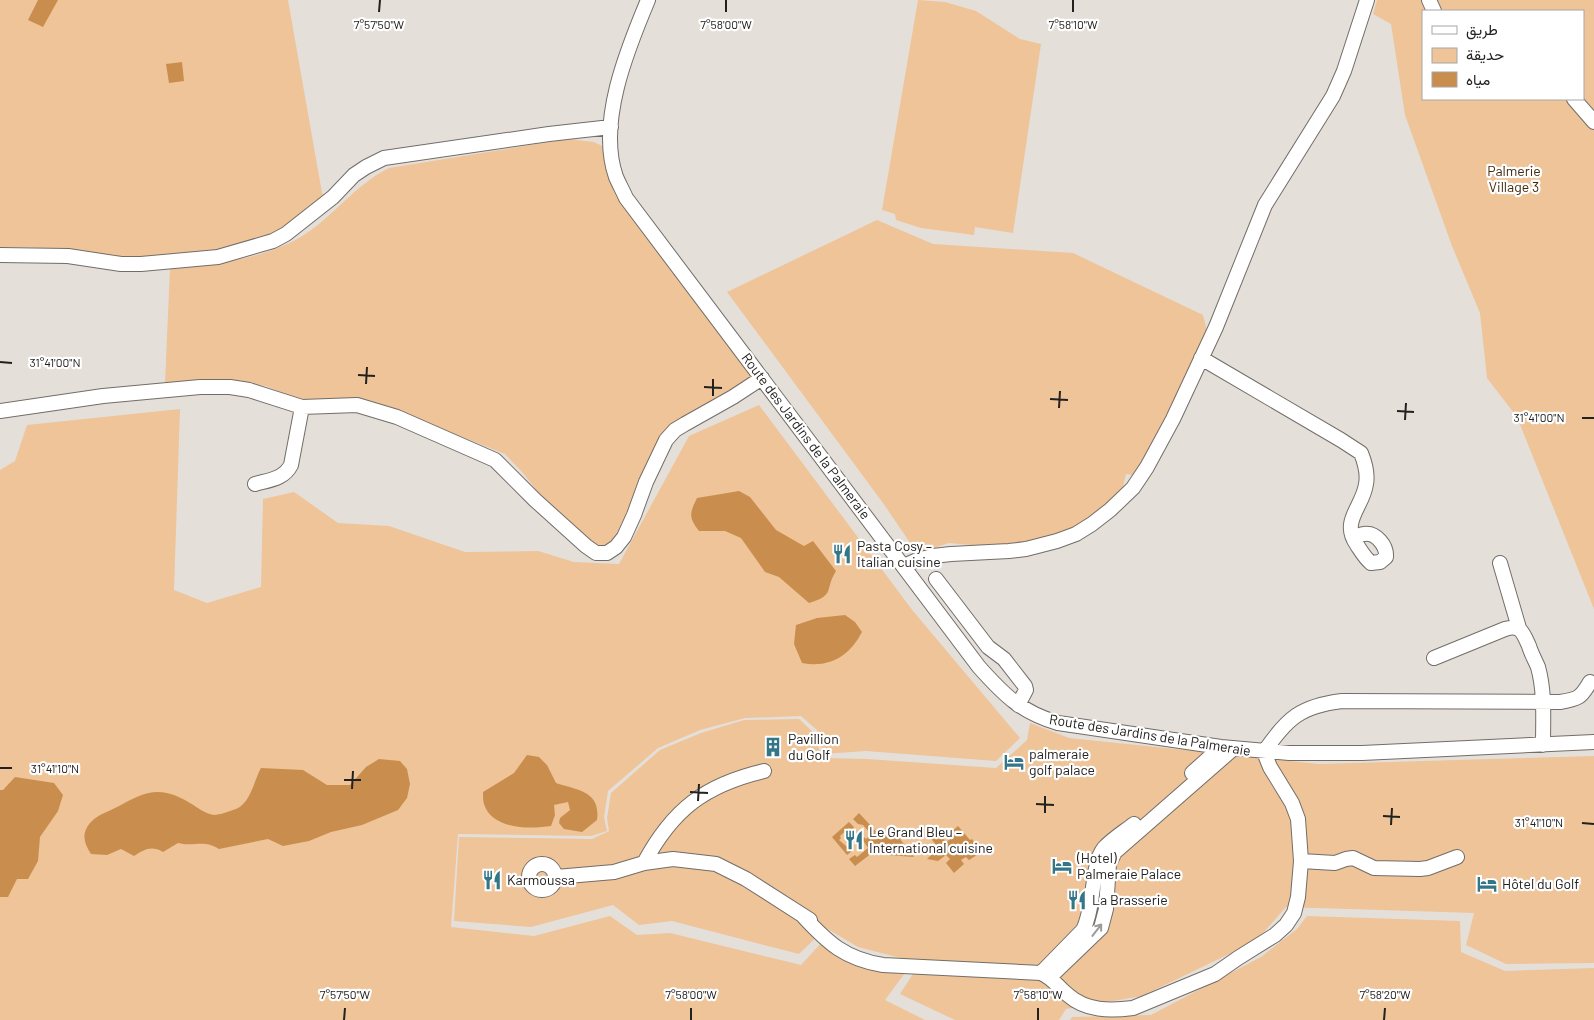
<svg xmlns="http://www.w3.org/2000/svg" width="1594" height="1020" font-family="Barlow,Vazirmatn,sans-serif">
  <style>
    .green { fill: #eec498; fill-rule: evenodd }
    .water { fill: #c98e4d }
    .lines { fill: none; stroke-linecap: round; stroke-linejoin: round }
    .minor-casing { stroke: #726d68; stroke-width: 16 }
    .minor { stroke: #fff; stroke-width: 14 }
    .oneway { stroke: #9c9b9a }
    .ticks { fill: none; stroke: #23211f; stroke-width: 2 }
    .labels { text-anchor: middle; stroke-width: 4.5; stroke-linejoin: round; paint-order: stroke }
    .park-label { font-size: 14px; fill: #42290c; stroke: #fff }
    .street-label { font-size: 14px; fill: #23211f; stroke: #fff }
    .poi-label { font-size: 14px; fill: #23211f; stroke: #fff; text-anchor: start }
    .ticks-label { font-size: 12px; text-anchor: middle; fill: #23211f; stroke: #fff; stroke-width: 4.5; stroke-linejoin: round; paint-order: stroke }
  </style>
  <rect width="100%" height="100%" fill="#e5dfda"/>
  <path class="green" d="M 0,0 L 288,0 L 322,193 L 328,199 L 275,237 L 197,256 L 127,260 L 66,250 L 25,247 L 0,247 Z
    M 918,0 L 945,2 L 976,11 L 1020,39 L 1041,44 L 1013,233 L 975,227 L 974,235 L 921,228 L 896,220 L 895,214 L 882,210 Z
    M 1377,0 L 1594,0 L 1594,609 L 1517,417 L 1487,378 L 1480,313 L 1452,246 L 1405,115 L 1391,24 L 1373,14 ZM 1423,11 L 1583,11 L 1583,99 L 1423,99 Z
    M 568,139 L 594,142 L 604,147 L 607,160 L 751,371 L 751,378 L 674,426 L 625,527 L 609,546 L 604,547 L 594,543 L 549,506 L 523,473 L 505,454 L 387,407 L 305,402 L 266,386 L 224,381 L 165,383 L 170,269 C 210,265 263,259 299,238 C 332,219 354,185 389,168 Z
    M 877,220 L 933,244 L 1073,253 L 1203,315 L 1207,331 L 1140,476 L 1126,474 L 1122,491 L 1087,522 L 1048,539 L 993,547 L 949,543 L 917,553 L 883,503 L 727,292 Z
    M 759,405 L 913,611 L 1020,738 L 996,761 L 866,751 L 823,754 L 817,730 L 801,716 L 745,718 L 700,730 L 658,748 L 608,791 L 604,817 L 607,831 L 591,836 L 458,834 L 451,927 L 534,936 L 610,916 L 637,935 L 670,933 L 801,965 L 823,941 L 905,973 L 885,1000 L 925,1020 L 0,1020 L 0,470 L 15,461 L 27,425 L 180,409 L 174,590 L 207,603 L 261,587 L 263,499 L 294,492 L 338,523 L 389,526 L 465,552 L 538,551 L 574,562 L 619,564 L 689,436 Z
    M 799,719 L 814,733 L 822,758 L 867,759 L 996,768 L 1027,740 L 1030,723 L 1069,738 L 1319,764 L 1594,756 L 1594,963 L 1506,964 L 1466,945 L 1474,913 L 1286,907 L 1256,941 L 1142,996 L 1066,1009 L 1059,1020 L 955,1020 L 900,994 L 920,963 L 858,947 L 826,928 L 799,954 L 672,921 L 639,925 L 613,905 L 531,927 L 454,921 L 459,837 L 592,839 L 609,831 L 607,818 L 611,793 L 660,750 L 701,733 L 744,720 Z
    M 1307,916 L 1460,921 L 1461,952 L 1505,971 L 1594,968 L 1594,1020 L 1070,1020 L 1072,1017 L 1151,1015 L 1261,957 L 1297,929 Z"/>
  <path class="water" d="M 38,0 L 58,0 L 43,27 L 28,20 Z
    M 182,62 L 184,81 L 169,83 L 166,64 Z
    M 739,491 L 750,497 L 776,530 L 804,546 L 813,541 L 836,571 C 824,590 836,595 809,603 L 779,577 L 765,572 L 741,538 L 725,531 L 699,531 C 689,518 689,514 697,498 Z
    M 845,615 L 855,622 L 862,632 C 849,657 829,668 802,663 L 794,644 L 796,625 L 817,618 Z
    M 527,755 L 539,757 L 547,765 L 556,783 C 577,790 601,791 597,820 L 582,832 L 564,829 L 559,823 L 560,818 L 570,810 L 568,802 L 554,805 L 555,815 L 551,826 C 531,829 492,830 484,804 C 483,801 483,796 483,792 L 514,773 Z
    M 379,759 L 400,761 L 407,769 L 410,784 L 407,798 L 398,810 L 362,825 L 331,832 L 309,841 L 283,846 L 268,839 L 219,849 C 204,839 194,847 178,843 L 163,852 C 151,845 144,850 134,856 L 121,849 L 107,855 L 91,854 C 84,843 81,834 90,823 C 98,814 108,812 119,806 C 130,800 144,792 158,792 C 170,792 180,797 190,803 C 197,807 205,814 214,815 C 220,815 230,811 236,809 C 251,803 254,780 261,768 L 303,770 L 327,785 L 350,785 L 366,767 Z
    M 15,777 L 54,783 L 63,795 L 58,811 L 40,837 L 38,861 L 28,879 L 17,879 L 8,897 L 0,897 L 0,790 L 3,790 Z
    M 859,813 L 882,838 L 890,831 L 916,834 L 911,837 L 905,834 L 900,839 L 914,857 L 888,855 L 881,846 L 855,866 L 849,859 L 855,855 L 857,857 L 868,848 L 862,839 L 864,837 L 866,839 L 871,834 L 863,825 L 858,824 L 853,819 Z
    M 849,822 L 854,827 L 852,830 L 849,828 L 840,836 L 841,838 L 839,840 L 852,851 L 847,855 L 832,837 Z
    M 958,826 L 970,840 L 972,839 L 978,848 L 976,850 L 977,855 L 969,860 L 966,857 L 961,860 L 964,864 L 954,873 L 946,863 L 950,859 L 946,855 L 938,861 L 927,859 L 936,850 L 934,848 L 937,846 L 928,835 L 940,834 L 946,842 L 952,838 L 949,834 Z"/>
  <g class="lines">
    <defs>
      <path id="minor" d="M 648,0 C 627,50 597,123 616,177 C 619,184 623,191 626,198 L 979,667 C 1005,696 1021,712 1058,723 L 1221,747 L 1289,753 L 1362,753 L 1594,742
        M 1429,0 L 1434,11
        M 1574,99 L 1594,122
        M 0,255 L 68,256 L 121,264 L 141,264 L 218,257 L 273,241 L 286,234 L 333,197 L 354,175 L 366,167 L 384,158 L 549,134 L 611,127
        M 1201,358 L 1341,440 L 1361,453 C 1365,463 1368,474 1366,484 C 1363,507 1340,521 1357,545 C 1361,551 1365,558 1371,563 L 1380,562 L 1386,557 C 1387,546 1376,532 1364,534 C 1359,534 1357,537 1354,540
        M 0,411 L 103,396 L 200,387 L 230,387 L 249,390 L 302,407 L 357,405 L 397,417 L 495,460 L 535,500 L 586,546 L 596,553 L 607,553 L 616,547 L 624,537 L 634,515 L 646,482 L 666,440 L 675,430 L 685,424 L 733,397 L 762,378
        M 255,484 C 269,480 284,479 291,465 L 302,407
        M 1500,563 L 1519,628
        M 904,566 L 917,560 L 933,556 L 951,554 L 1009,551 L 1026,549 L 1057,541 L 1076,534 L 1092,524 L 1110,510 L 1133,488 L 1147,467 L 1173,419 L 1216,327 L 1265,205 L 1333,96 L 1344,71 L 1367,0
        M 936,579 L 988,647 L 1004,659 L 1025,686 L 1026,690 L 1018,705
        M 1434,658 L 1505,629 C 1521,624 1523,633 1529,646 C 1531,653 1535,660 1538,667 C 1545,692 1543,719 1543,745
        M 1192,773 L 1221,747
        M 1301,861 L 1335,863 L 1346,859 L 1353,858 L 1374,868 L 1420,869 L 1428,868 L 1457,857
        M 644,863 C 673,809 705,785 764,771
        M529 877a13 13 0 1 1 26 0a13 13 0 1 1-26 0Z
        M 556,877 L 614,872 L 644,863 L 673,859 L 716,864 L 746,879 L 810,920
        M 803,916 C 828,943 845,959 883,965 L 1041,973 C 1053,978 1058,987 1068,995 C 1086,1011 1110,1011 1133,1008 L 1215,974 L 1238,958 L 1275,935 L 1286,925 L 1294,913 L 1298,897 L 1301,861 L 1298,819 L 1292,803 L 1270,767 L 1264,752 C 1287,718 1301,706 1342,701 L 1560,702 C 1578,699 1581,698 1590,682
        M 1041,973 L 1083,930 C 1095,907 1091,864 1104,848 C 1112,839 1125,831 1134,824
        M 1050,977 L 1101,928 L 1106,909 L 1109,864 L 1115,852 L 1234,748"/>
    </defs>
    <use href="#minor" class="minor-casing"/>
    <use href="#minor" class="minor"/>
  </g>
  <defs><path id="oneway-shaft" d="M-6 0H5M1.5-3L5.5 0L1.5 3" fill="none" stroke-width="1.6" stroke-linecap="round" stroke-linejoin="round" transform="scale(1.25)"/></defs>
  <use class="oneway" href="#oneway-shaft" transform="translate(1097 930) rotate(-52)"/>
  <path class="ticks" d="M 379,12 L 380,0M 726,12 L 726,0M 1073,12 L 1073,0M 0,362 L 12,363M 358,375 L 375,376M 366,384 L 367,367M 704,387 L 722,388M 713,396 L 713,379M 1050,399 L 1068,400M 1059,408 L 1060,391M 1397,411 L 1414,412M 1582,418 L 1594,418M 1405,420 L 1406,403M 0,768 L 12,768M 344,780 L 361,780M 352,789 L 353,771M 690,792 L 708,793M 698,801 L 699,784M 1036,804 L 1054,805M 1045,813 L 1045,796M 1383,816 L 1400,817M 1582,823 L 1594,824M 1391,825 L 1392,808M 344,1020 L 345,1008M 691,1020 L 691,1008M 1038,1020 L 1038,1008M 1384,1020 L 1385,1008"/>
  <defs>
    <symbol id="restaurant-bare" viewBox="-9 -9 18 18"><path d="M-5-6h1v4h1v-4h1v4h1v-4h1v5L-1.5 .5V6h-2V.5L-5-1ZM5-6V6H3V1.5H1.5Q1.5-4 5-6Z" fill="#337687" stroke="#fff" stroke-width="2.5" paint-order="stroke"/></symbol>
    <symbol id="building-bare" viewBox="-9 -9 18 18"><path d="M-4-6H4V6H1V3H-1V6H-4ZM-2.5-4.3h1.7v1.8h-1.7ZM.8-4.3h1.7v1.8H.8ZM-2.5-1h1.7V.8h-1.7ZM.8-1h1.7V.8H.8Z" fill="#337687" stroke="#fff" stroke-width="2.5" paint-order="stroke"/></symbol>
    <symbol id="hotel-bare" viewBox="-9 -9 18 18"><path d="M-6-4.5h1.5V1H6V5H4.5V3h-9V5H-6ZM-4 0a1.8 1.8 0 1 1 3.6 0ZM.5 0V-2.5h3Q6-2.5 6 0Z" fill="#337687" stroke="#fff" stroke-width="2.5" paint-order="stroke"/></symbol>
  </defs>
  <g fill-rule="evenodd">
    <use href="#restaurant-bare" x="828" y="540" width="28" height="28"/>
    <use href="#building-bare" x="759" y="733" width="28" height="28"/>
    <use href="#hotel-bare" x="1000" y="748" width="28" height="28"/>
    <use href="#restaurant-bare" x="840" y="826" width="28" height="28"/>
    <use href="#hotel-bare" x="1048" y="852" width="28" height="28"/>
    <use href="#restaurant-bare" x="478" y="866" width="28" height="28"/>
    <use href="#hotel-bare" x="1473" y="870" width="28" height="28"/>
    <use href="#restaurant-bare" x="1063" y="886" width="28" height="28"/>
  </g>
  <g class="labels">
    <g class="park-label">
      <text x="1514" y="176">Palmerie<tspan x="1514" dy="16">Village 3</tspan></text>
    </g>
    <g class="street-label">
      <text transform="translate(806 436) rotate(53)" y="5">Route des Jardins de la Palmeraie</text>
      <text transform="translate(1150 735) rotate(9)" y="5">Route des Jardins de la Palmeraie</text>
    </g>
    <g class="poi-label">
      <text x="857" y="551">Pasta Cosy –<tspan x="857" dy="16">Italian cuisine</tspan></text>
      <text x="788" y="744">Pavillion<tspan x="788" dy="16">du Golf</tspan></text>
      <text x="1029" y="759">palmeraie<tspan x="1029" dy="16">golf palace</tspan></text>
      <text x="869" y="837">Le Grand Bleu –<tspan x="869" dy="16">International cuisine</tspan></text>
      <text x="1077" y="863">(Hotel)<tspan x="1077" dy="16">Palmeraie Palace</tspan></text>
      <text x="507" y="885">Karmoussa</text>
      <text x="1502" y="889">Hôtel du Golf</text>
      <text x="1092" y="905">La Brasserie</text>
    </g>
  </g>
  <g class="ticks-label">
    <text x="379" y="29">7°57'50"W</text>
    <text x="726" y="29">7°58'00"W</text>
    <text x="1073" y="29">7°58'10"W</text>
    <text x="55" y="367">31°41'00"N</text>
    <text x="1539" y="422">31°41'00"N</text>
    <text x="55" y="773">31°41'10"N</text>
    <text x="1539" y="827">31°41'10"N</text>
    <text x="345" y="999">7°57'50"W</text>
    <text x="691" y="999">7°58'00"W</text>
    <text x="1038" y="999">7°58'10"W</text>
    <text x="1385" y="999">7°58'20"W</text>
  </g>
  <rect x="1422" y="10" width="162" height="90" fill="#ffffff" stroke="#a7a6a5"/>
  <rect x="1432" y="26" width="25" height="8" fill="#ffffff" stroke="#a7a6a5"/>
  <text x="1466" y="35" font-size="15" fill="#23211f">طريق</text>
  <rect x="1432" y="48" width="25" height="15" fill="#eec498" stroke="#a7a6a5"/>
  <text x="1466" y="60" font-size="15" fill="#23211f">حديقة</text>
  <rect x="1432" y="72" width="25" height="15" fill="#c98e4d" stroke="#a7a6a5"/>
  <text x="1466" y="85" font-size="15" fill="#23211f">مياه</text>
</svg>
